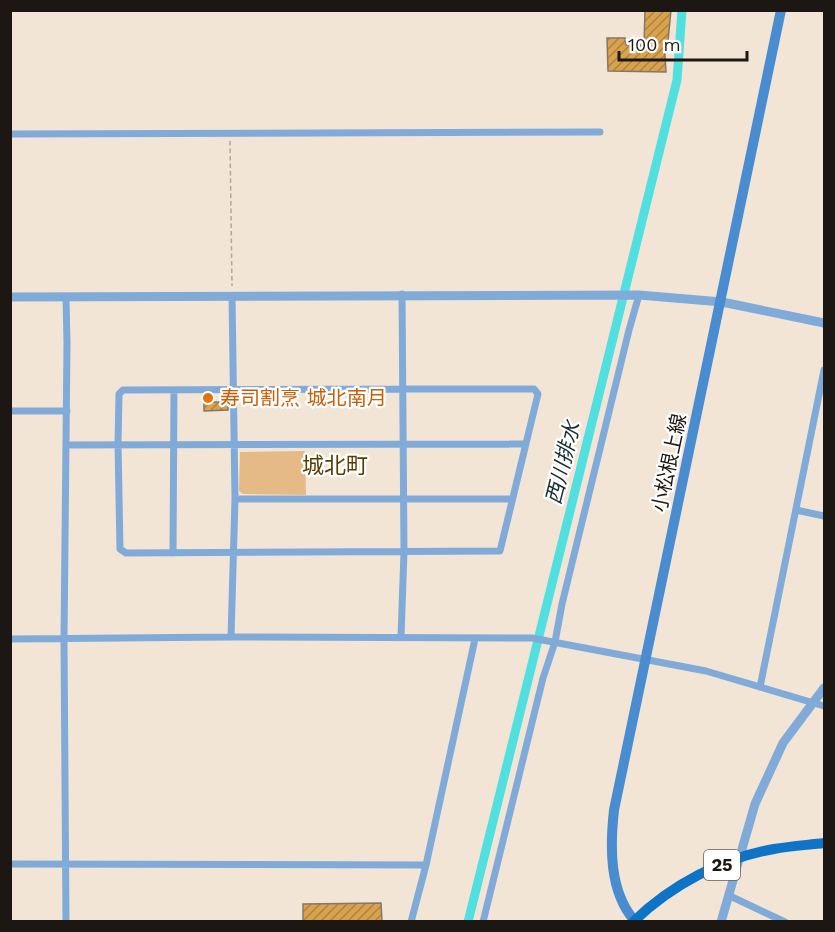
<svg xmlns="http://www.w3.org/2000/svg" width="835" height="932" font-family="'Work Sans','Noto Sans JP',sans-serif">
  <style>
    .green { fill: #e6ba87 }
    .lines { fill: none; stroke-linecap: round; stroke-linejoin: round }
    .canal { stroke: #51dfe0; stroke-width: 9 }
    .building { fill: url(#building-hatch); stroke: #82786a; stroke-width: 1.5 }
    .path { stroke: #b1a69a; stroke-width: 1.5; stroke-dasharray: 4.5 3; stroke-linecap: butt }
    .minor { stroke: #80abd9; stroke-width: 7 }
    .tertiary { stroke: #80abd9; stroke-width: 9 }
    .secondary { stroke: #498ccf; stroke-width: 10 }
    .primary { stroke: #0d74c7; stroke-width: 10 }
    .food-dot { fill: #e8710a; stroke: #fff; stroke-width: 2 }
    .labels { text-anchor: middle; stroke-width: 4.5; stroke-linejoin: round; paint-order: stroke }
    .shield { fill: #fff; stroke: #605d59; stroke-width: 1.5 }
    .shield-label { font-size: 18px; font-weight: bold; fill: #1c1712 }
    .food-label { font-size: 20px; fill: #c56008; stroke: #fff; text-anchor: start }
    .street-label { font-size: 20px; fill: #1c1712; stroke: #fff }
    .water-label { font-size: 21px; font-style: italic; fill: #172f2f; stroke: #fff }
    .quarter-label { font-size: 22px; fill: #583d00; stroke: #fff }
  </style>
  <defs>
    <pattern id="building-hatch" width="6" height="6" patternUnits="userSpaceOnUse" patternTransform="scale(1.5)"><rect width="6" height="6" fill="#d9a24e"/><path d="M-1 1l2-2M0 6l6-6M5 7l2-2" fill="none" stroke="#af833f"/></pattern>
  </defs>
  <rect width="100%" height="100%" fill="#f2e5d6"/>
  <path class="green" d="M 305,451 L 306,495 L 243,494 L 239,491 L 240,452 Z"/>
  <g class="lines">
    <path class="canal" d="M 468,922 L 677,80 L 682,10"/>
  </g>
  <path class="building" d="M 645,10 L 671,10 L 668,41 L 664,41 L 666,72 L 608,71 L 607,38 L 625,38 L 626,45 L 644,45 Z
    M 204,395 L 212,395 L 213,402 L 228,402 L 228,410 L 204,411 Z
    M 381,903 L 382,921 L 303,921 L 303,904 Z"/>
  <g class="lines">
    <path class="path" d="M 230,141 L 232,286"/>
    <path class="minor" d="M 10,134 L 600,132
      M 402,389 L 534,389 L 538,394 L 500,551 L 126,553 L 120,549 L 118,444 L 119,394 L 123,390 Z
      M 10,411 L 67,411
      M 66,445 L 525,444
      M 235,499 L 512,499
      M 796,510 L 824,516
      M 173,553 L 174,390
      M 231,637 L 235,499 L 232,296
      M 401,637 L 404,552 L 402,294
      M 10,639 L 231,637 L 532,638 L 706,671 L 824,706
      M 760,687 L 824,370
      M 10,864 L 426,865
      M 728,895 L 785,922
      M 66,922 L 64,639 L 67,343 L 66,297
      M 411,922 L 426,865 L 475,639
      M 483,922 L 543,678 L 555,642 L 562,604 L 629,330 L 639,295"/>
    <path class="tertiary" d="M 10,297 L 639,295 L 722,302 L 824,323
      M 721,922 L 755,804 L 783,743 L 824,688"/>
    <path class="secondary" d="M 634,920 C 609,891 610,846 614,810 L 781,10"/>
    <path class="primary" d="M 633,922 C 671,885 722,858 774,849 C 791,846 808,845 824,843"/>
  </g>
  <circle class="food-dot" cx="208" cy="398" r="6"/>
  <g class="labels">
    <rect class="shield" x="704" y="850" width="36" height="30" rx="4.5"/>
    <g class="shield-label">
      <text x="722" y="871">25</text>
    </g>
    <g class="food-label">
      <text x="220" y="405">寿司割烹 城北南月</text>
    </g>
    <g class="street-label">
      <text transform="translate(669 463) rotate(-78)" y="7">小松根上線</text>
    </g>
    <g class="water-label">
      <text transform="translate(563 463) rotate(-76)" y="7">西川排水</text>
    </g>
    <g class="quarter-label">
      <text x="335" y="473">城北町</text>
    </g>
  </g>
  <rect width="835" height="932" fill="none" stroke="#1c1712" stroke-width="24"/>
  <path d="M619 51v9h128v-9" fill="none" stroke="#1c1712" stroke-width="3"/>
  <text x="628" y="51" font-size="18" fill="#1c1712" stroke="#ffffff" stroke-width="4.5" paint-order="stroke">100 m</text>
</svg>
